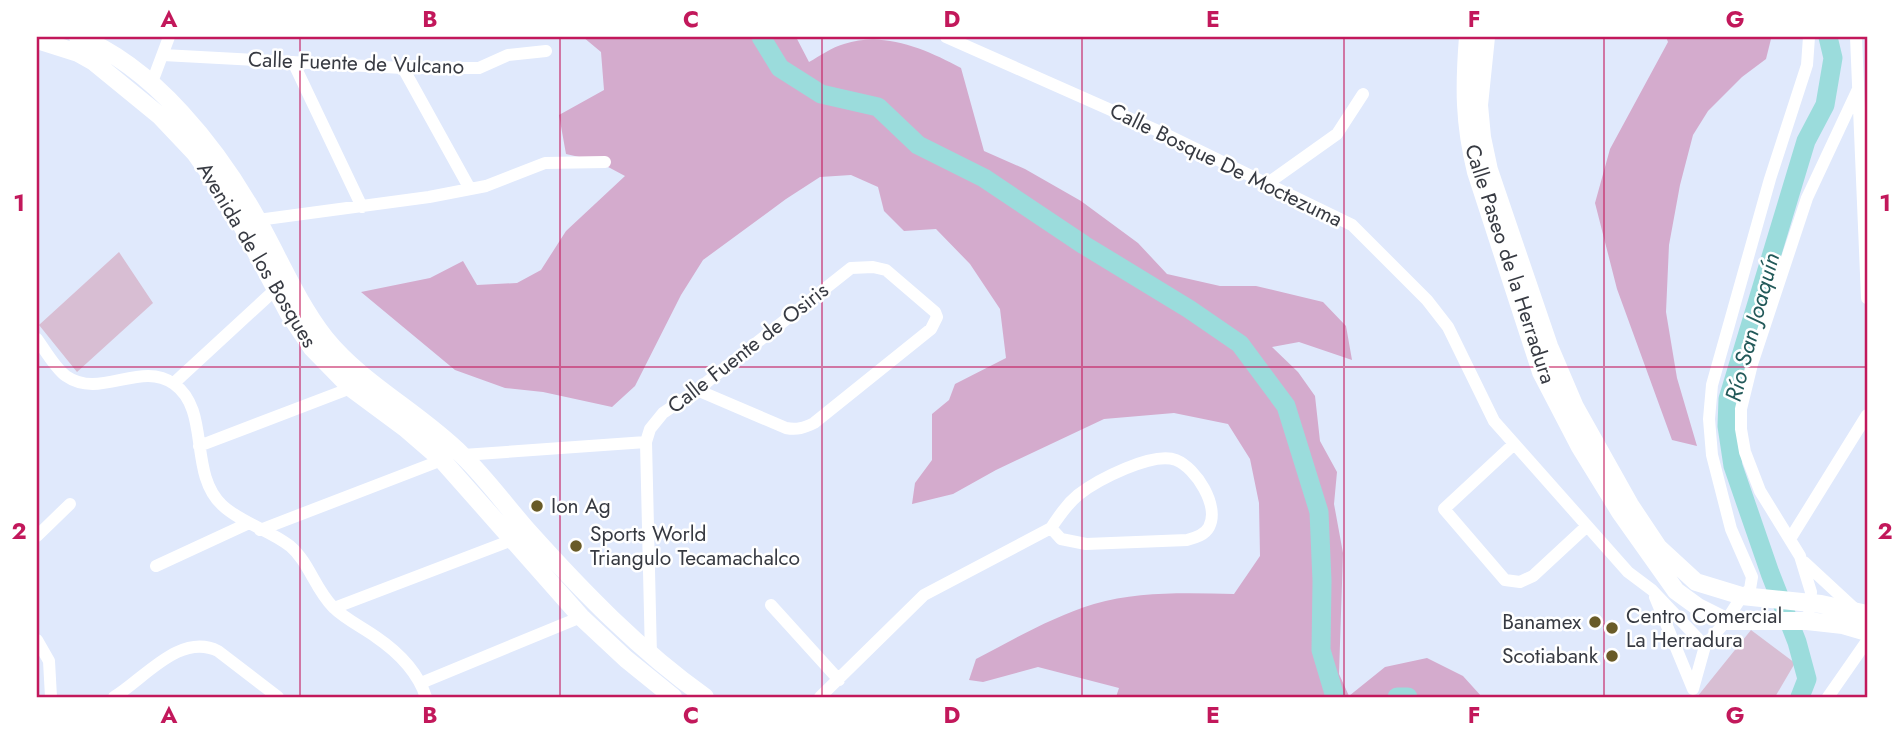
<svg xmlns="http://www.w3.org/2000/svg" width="1904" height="734" font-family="Jost,sans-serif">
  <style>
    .green { fill: #d8bed3 }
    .forest { fill: #d4abcd }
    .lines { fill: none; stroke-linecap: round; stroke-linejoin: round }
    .river { stroke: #9bdcdc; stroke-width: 19 }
    .street { stroke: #fff; stroke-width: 12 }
    .secondary { stroke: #fff; stroke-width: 18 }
    .grid { fill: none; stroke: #c2185b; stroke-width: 2; stroke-opacity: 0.55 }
    .poi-dot { fill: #695b28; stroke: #fff; stroke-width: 2.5 }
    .labels { text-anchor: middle; stroke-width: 5; stroke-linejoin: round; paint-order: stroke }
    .street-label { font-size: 21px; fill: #373a42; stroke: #fff }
    .poi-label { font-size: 21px; fill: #373a42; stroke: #fff; text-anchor: start }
    .water-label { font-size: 23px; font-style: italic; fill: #225959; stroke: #fff }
    .neatline { fill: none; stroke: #c2185b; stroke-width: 2.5 }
    .grid-label { font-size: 23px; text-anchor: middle; font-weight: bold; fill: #c2185b }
  </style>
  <rect width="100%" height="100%" fill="#e0e9fc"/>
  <path class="green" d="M 119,252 L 153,303 L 77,372 L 39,325 Z
    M 1751,630 L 1795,663 L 1775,697 L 1697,697 Z"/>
  <path class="forest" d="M 583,37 L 796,37 L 809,62 C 820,56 832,47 844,44 C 885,31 925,49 961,68 L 984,151 L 1025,169 L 1081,201 L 1138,243 L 1167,274 L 1220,286 L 1256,286 L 1323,302 L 1346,326 L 1352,360 L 1299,342 L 1272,347 L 1298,372 L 1315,396 L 1320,441 L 1337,472 L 1334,504 L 1343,553 L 1339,674 L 1349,696 L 1385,667 L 1427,658 L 1463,676 L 1482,697 L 1116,697 L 1119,688 L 1038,667 L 983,682 L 969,680 L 976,659 C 1014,639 1052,617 1094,604 C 1139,591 1187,593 1234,594 L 1260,556 L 1259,503 L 1250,459 L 1228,424 L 1174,413 L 1104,419 L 996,470 L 953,494 L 912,504 L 915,483 L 932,460 L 932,414 L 949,400 L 955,384 L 1006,358 L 1000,309 L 970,264 L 936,229 L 904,231 L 884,211 L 878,187 L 851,175 L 820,177 L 786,199 L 703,260 L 681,295 L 635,386 L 612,407 L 543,392 L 505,388 L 455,370 L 361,292 L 430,278 L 463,261 L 477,285 L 517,283 L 541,270 L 566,231 L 625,176 L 597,161 L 566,154 L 559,115 L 604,90 L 601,52 Z
    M 1666,37 L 1771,37 L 1771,39 L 1766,59 L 1742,77 L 1708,111 L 1693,135 L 1680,185 L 1669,245 L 1666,312 L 1677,378 L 1697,446 L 1672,440 L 1617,289 L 1595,203 L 1610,149 L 1668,42 Z"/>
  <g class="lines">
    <path class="river" d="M 761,37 L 780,68 L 821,94 L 878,107 L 918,145 L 984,178 L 1084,245 L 1189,309 L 1240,344 L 1286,406 L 1319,512 L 1322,581 L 1321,650 L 1335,697
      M 1397,697 L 1408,697
      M 1800,697 L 1807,679 L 1797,642 L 1770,573 L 1733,466 L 1727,426 L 1728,399 L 1806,141 L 1825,105 L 1833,58 L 1828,37"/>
    <path class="street" d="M 946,37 L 1165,134 L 1352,225 L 1427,300 L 1448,327 L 1494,421 L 1628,572 L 1652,590 L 1705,646
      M 1856,37 L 1867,298
      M 163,55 L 403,68 L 479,68 L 508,55 L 546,51
      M 293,62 L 362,207
      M 403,68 L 470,189
      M 151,85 L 169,37
      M 1268,183 L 1337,134 L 1363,94
      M 258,220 L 429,197 L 486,186 L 545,163 L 605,162
      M 37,339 C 45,350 55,368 66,376 C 100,400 141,360 174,384 C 211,410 188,473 222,505 C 241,523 270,530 290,546 C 309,562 315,589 333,607 C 345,619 362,627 376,637 C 398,652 418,673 426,697
      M 174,383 L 276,289
      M 1514,444 L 1444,509 L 1505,580 L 1520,582 L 1533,576 L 1587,526
      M 199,446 L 351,388
      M 463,455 L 646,442
      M 260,530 L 442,460
      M 37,536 L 70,504
      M 1790,539 L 1867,415
      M 1804,562 L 1857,611
      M 156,566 L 249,523
      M 1655,597 L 1693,689
      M 771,605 L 839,680
      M 334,608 L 512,540
      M 1809,610 L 1811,592 L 1800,556 L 1760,491 L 1745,452 L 1741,429 L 1741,409 L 1752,364 L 1807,198 L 1858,89
      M 37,640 L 49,661 L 51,697
      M 651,656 L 646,442 L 650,429 L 663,413 L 697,390 L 851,268 L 873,267 L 886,270 L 935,312 L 937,317 L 931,329 L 814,423 C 804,428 797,430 786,428 L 697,390
      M 421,683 L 581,617
      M 1693,689 L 1705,646 L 1726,621 L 1742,596 L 1750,589 L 1752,577 L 1731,529 L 1712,455 L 1709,419 L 1712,385 L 1770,179 L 1807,65 L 1809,37
      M 114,697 C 144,679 180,632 218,651 L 278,697
      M 820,697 L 924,595 L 1051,528 C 1059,516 1067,504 1078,495 C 1097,480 1153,451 1176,460 C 1196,468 1220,506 1209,527 C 1205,535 1195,538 1187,540 L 1086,544 L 1061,539 L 1051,528
      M 1828,697 L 1867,641"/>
    <path class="secondary" d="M 78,37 C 153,66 218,149 257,219 C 279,258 297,302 325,338 C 363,385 419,412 462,455 C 486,478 506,506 528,531 C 582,591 639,650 705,697
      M 1468,37 C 1464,87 1464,123 1476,172 L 1541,372 L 1580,447 L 1620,512 L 1676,591 L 1698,607 L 1726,621 L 1807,621 L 1843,625 L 1867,632
      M 1486,37 L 1479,105 L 1482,137 L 1489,170 L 1549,346 L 1575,407 L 1630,505 L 1658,547 L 1696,582 L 1742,596 L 1821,604 L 1867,614
      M 37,40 L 78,53 L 94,62 L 160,116 L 195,153 L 212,177 L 241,224 L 289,314 L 312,348 L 351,388 L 405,428 L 442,460 L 581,617 L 626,659 L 673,697"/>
  </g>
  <path class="grid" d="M 300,37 L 300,697M 560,37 L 560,697M 822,37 L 822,697M 1082,37 L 1082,697M 1344,37 L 1344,697M 1604,37 L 1604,697M 37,367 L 1867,367"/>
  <g class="poi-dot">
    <circle cx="537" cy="506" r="7"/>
    <circle cx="576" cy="546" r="7"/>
    <circle cx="1595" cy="622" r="7"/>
    <circle cx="1612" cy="628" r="7"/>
    <circle cx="1612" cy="656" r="7"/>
  </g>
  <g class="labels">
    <g class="street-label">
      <text transform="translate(356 63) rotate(2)" y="7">Calle Fuente de Vulcano</text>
      <text transform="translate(1226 165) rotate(26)" y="7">Calle Bosque De Moctezuma</text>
      <text transform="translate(257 255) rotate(59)" y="7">Avenida de los Bosques</text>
      <text transform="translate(1510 264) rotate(72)" y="7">Calle Paseo de la Herradura</text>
      <text transform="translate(748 348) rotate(-38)" y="7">Calle Fuente de Osiris</text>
    </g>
    <g class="poi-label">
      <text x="551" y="513">Ion Ag</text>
      <text x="590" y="541">Sports World<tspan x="590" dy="24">Triangulo Tecamachalco</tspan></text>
      <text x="1626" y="623">Centro Comercial<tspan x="1626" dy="24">La Herradura</tspan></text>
      <text x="1581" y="629" text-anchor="end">Banamex</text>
      <text x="1598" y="663" text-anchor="end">Scotiabank</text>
    </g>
    <g class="water-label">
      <text transform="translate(1752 327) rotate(-75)" y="8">Río San Joaquín</text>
    </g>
  </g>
  <rect width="1904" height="734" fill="none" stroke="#ffffff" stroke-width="77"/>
  <rect x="38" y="38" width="1828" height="658" class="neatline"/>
  <g class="grid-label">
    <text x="169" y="27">A</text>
    <text x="430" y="27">B</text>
    <text x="691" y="27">C</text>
    <text x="952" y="27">D</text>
    <text x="1213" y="27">E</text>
    <text x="1474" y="27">F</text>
    <text x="1735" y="27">G</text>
    <text x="19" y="211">1</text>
    <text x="1885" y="211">1</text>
    <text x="19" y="539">2</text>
    <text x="1885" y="539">2</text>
    <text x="169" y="723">A</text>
    <text x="430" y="723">B</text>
    <text x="691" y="723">C</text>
    <text x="952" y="723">D</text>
    <text x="1213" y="723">E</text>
    <text x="1474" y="723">F</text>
    <text x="1735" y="723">G</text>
  </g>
</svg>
